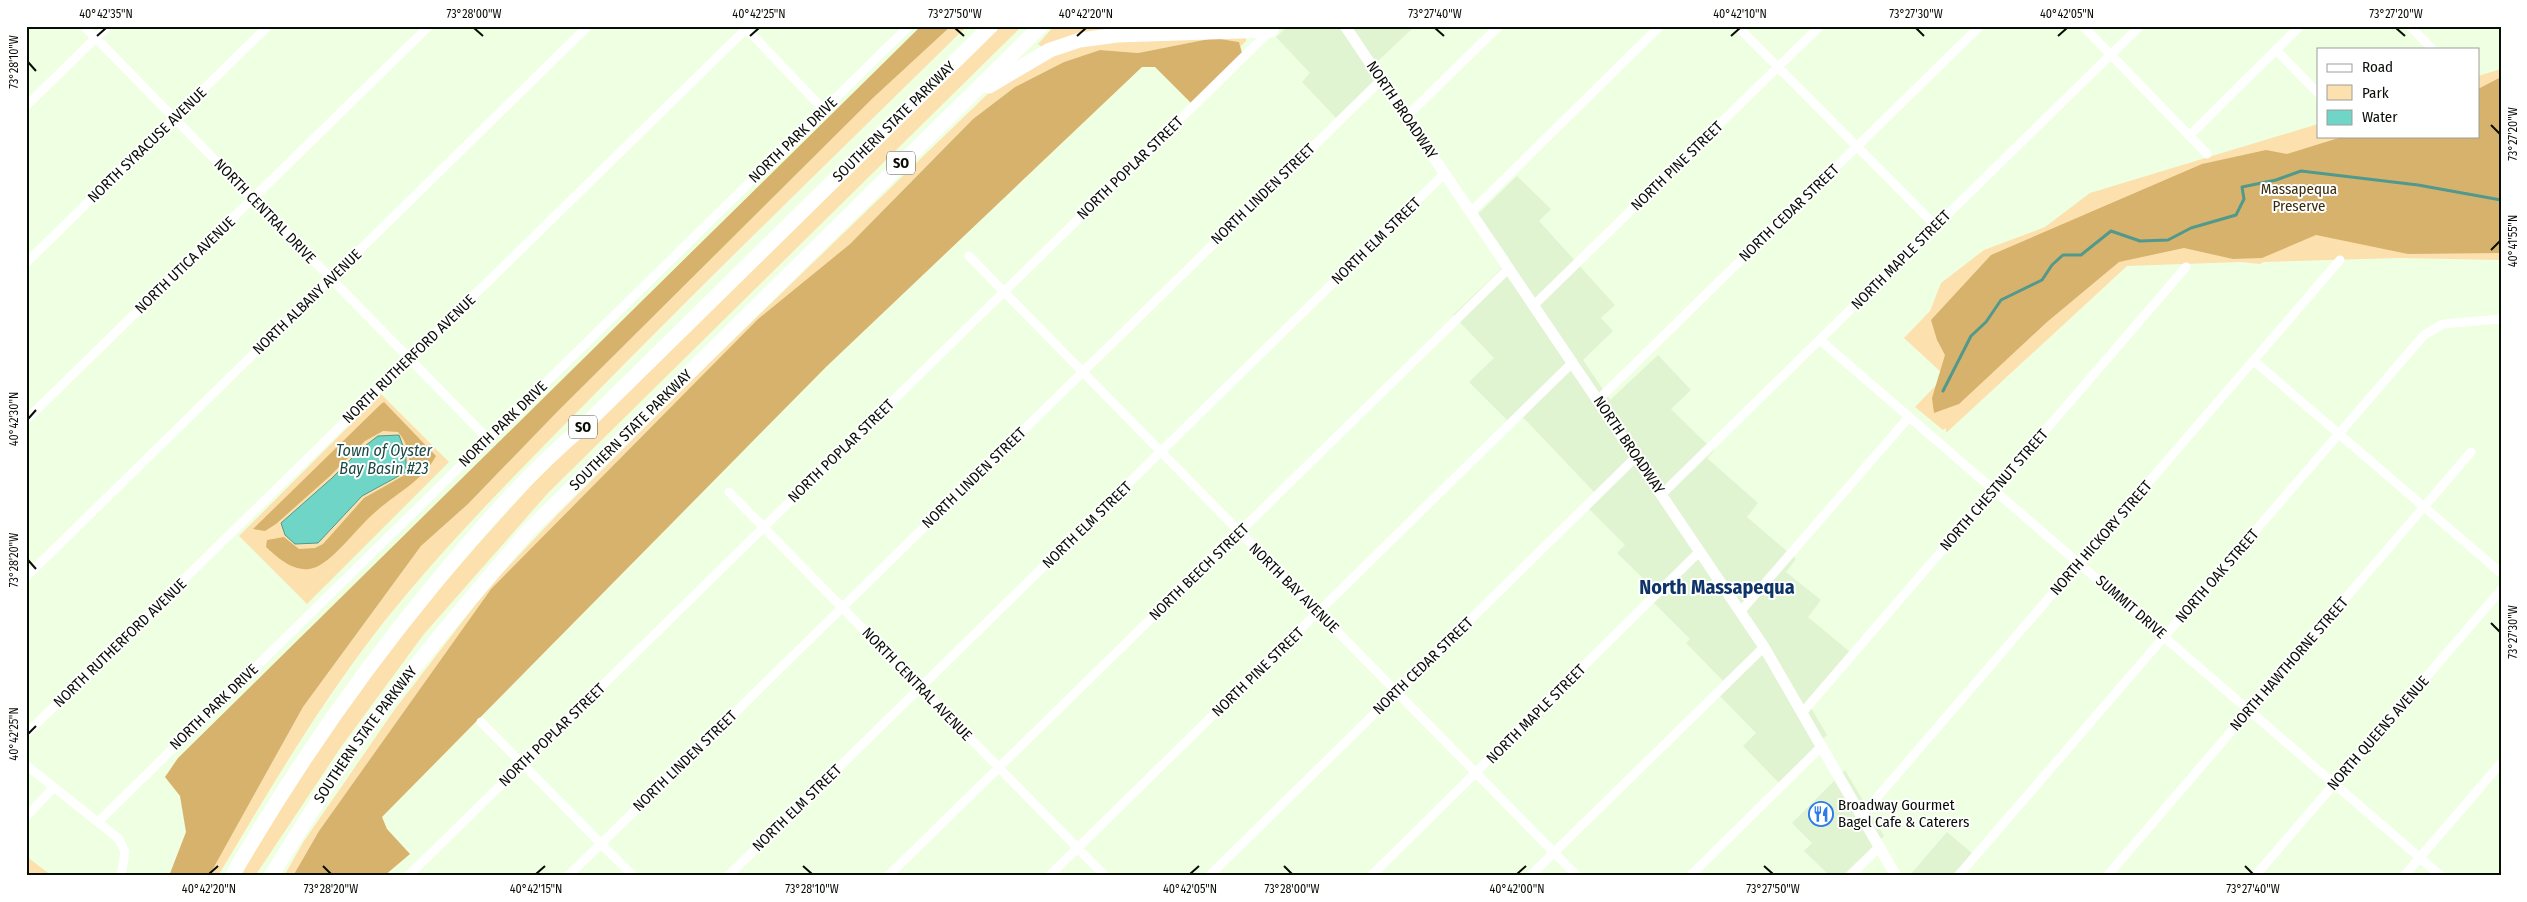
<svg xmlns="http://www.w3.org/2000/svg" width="2527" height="902" font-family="'Fira Sans Condensed',sans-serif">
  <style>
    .built { fill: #e0f4d2 }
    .green { fill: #fce1af }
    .forest { fill: #d7b26c }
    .water { fill: #6fd5c6; stroke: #50998c }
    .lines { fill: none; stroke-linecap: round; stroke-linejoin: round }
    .stream { stroke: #50998c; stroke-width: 3 }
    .street { stroke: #fff; stroke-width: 9 }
    .secondary { stroke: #fff; stroke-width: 11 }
    .highway { stroke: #fff; stroke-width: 15 }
    .ticks { fill: none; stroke: #080d05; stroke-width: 2 }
    .labels { text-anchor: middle; stroke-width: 4; stroke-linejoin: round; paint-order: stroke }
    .shield { fill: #fff; stroke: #525650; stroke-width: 1 }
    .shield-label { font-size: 14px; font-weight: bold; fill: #080d05 }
    .street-label { font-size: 15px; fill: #080d05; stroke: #fff }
    .park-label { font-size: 15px; fill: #3a2b0b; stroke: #fff }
    .poi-label { font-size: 15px; fill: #080d05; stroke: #fff; text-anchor: start }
    .water-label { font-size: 16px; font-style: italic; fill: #1a4842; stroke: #fff }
    .district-label { font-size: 20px; font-weight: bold; fill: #0e3367; stroke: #fff }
    .neatline { fill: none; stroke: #080d05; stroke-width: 2 }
    .ticks-label { font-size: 12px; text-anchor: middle; fill: #080d05 }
  </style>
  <rect width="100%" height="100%" fill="#eeffe2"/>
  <path class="built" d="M 1288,26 L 1415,26 L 1378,61 L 1385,74 L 1338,120 L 1302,82 L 1310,73 L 1276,37 Z
    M 1517,176 L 1551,209 L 1539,221 L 1615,305 L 1601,318 L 1613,331 L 1583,360 L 1610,400 L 1658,355 L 1691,390 L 1671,409 L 1714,451 L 1707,458 L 1758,503 L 1747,517 L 1796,559 L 1786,572 L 1821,600 L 1808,617 L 1850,652 L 1807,701 L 1827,735 L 1779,783 L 1743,746 L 1756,733 L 1714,690 L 1723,681 L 1686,643 L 1690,639 L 1648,597 L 1655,590 L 1617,553 L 1625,545 L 1583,503 L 1594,492 L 1518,412 L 1508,421 L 1469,382 L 1494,358 L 1453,315 L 1510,260 L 1478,214 Z
    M 1845,770 L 1884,836 L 1842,876 L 1830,876 L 1804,851 L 1812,843 L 1792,823 Z
    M 1947,832 L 1972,853 L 1959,876 L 1909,876 Z"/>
  <path class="green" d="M 951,26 L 967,26 C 839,152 710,276 585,404 C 512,478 437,553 373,636 C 315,712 267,794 218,876 L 209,876 L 303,707 L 421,546 L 468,504 L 557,412 L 874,97 Z
    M 1001,26 L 1022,26 L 548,493 L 424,634 L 341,747 L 255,876 L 240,876 C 269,829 297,780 328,734 C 389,643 463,560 537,479 Z
    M 1054,26 L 1138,26 L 1137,31 L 1042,47 L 1038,44 Z
    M 1246,37 L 1246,41 L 1240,47 L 1239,42 L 1214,38 L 1138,53 L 1100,50 L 1064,62 L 1015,87 L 973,119 L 850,244 L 758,319 L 491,589 L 319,831 L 293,876 L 284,876 L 304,841 L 395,709 L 489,587 L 556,516 L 701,371 L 969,112 C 982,100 994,86 1009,76 C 1077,28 1166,38 1246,37 Z
    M 2501,69 L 2501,260 L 2398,258 L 2263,262 L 2260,264 L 2240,262 L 2127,266 L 1946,433 L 1946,428 L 1943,430 L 1915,407 L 1944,377 L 1943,374 L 1904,338 L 1930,311 L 1941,283 L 1984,250 L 2045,227 L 2090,193 L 2318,124 L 2318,136 L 2478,136 L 2478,76 Z
    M 381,394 L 449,462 L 307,604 L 239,536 Z
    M 26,856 L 52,876 L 28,876 Z"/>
  <path class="forest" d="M 921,26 L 951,26 L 874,97 L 557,412 L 468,504 L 421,546 L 303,707 L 209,876 L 169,876 L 186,832 L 180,796 L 165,777 L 178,758 Z
    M 1214,38 L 1239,42 L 1242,53 L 1191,103 L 1155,67 L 1142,67 L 826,367 L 382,817 L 387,829 L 410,854 L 384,876 L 293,876 L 319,831 L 491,589 L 758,319 L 850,244 L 973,119 L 1015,87 L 1064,62 L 1100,50 L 1138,53 Z
    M 2501,77 L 2501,253 L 2408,254 L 2316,235 L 2262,258 L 2233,259 L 2184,248 L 2119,262 L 2047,322 L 1959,404 L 1934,413 L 1932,398 L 1945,355 L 1937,340 L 1931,320 L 1991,255 L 2202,164 L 2266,150 L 2287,154 L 2345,136 L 2478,136 L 2478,89 Z
    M 384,402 L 436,456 C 422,482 393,495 372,515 C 357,528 328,568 309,569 C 292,571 277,557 266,547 L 267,540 L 284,537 L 299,549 L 315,548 L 323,544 L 364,498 L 410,472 C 410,457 408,443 398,432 L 383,431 L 365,441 L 330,476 L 276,524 L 265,531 L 253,529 L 381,404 Z"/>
  <path class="water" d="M 399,435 L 406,454 L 406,472 L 362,496 L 318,543 L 295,544 L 285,535 L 281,523 L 332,478 L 361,449 L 378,436 Z"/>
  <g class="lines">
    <path class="stream" d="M 1943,391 L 1971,336 L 1986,322 L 2001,300 L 2042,280 L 2052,265 L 2063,255 L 2081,255 L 2111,231 L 2140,241 L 2168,240 L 2191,228 L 2236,215 L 2244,199 L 2242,187 L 2276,180 L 2301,171 L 2418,185 L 2501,200"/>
    <path class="street" d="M 84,26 L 488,439
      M 744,26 L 824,110
      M 1737,26 L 1936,226
      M 2083,26 L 2207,154
      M 2410,26 L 2432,49
      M 2276,50 L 2318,93
      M 26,106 L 108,26
      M 1406,117 L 1499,26
      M 2189,136 L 2300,26
      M 1471,212 L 1660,26
      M 969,256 L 1577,876
      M 26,263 L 268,26
      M 1534,305 L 1820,26
      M 1820,340 L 2441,876
      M 2254,361 L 2501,573
      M 1598,400 L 1980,26
      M 26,420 L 429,26
      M 729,492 L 1105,876
      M 1662,494 L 2140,26
      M 26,577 L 588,26
      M 1740,612 L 1909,417
      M 1802,713 L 2186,267
      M 481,722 L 633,876
      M 26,734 L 749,26
      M 26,765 L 119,839 L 125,852 L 121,876
      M 1861,816 L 2340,260
      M 26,817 L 54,787
      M 98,822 L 909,26
      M 408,876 L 1271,30
      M 568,876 L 1381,80
      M 728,876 L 1445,173
      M 888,876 L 1509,268
      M 1049,876 L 1573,362
      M 1209,876 L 1637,456
      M 1371,876 L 1700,551
      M 1530,876 L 1764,647
      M 1690,876 L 1821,747
      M 1850,876 L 1879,847
      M 1958,876 L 2424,335 L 2443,324 L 2501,319
      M 2107,876 L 2471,452
      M 2255,876 L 2501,590
      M 2404,876 L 2501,763"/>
    <path class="secondary" d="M 1345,26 L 1764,647 L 1896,876"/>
    <g class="highway">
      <path d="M 989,86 L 1050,50 L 1080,40 L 1117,35 L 1271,30"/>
      <path id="s1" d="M 232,876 C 292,772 359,675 435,583 C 481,527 530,471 586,424 L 991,26"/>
      <path id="s2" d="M 271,876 C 298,833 324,790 353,748 C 408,672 468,601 529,530 L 1041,26"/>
    </g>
  </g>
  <path class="ticks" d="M 474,28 L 483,36M 955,28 L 964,36M 1435,28 L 1444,36M 1916,28 L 1924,36M 2396,28 L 2405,36M 97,36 L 106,28M 750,36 L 759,28M 1077,36 L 1086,28M 1731,36 L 1740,28M 2058,36 L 2067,28M 28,62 L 36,71M 2491,125 L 2500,134M 2491,250 L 2500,241M 28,419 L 36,410M 28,560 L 36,569M 2491,623 L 2500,632M 28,734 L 36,726M 323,866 L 331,874M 803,866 L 812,874M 1284,866 L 1292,874M 1764,866 L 1773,874M 2245,866 L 2253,874M 209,874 L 218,866M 536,874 L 545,866M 1190,874 L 1199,866M 1517,874 L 1526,866"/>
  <defs>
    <symbol id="restaurant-ring" viewBox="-11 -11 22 22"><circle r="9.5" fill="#fff" stroke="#2d7be7" stroke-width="1.5"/><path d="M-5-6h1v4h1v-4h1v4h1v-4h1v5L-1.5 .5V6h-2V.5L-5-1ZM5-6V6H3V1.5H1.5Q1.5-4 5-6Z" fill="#2d7be7"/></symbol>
  </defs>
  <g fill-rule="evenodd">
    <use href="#restaurant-ring" x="1807" y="800" width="28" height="28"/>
  </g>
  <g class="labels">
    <g class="shield">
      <rect x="887" y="151.5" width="28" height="23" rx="4"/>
      <rect x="569" y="415.5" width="28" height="23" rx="4"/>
    </g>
    <g class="shield-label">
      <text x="901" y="168">SO</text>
      <text x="583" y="432">SO</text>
    </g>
    <g class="street-label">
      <text transform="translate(1402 110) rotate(56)" y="5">NORTH BROADWAY</text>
      <text dy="5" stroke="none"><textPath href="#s1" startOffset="1008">SOUTHERN STATE PARKWAY</textPath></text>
      <text transform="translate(793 140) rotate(-44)" y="5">NORTH PARK DRIVE</text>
      <text transform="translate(147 145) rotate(-44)" y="5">NORTH SYRACUSE AVENUE</text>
      <text transform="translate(1677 166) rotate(-44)" y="5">NORTH PINE STREET</text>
      <text transform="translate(1130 168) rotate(-44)" y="5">NORTH POPLAR STREET</text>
      <text transform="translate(1263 194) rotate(-44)" y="5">NORTH LINDEN STREET</text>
      <text transform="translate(265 211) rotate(46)" y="5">NORTH CENTRAL DRIVE</text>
      <text transform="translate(1789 213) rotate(-44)" y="5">NORTH CEDAR STREET</text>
      <text transform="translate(1376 241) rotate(-44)" y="5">NORTH ELM STREET</text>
      <text transform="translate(1901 260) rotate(-45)" y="5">NORTH MAPLE STREET</text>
      <text transform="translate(185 265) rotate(-44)" y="5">NORTH UTICA AVENUE</text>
      <text transform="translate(307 302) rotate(-44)" y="5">NORTH ALBANY AVENUE</text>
      <text transform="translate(409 359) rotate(-44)" y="5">NORTH RUTHERFORD AVENUE</text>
      <text transform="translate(503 424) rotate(-44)" y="5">NORTH PARK DRIVE</text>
      <text dy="5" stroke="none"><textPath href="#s2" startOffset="575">SOUTHERN STATE PARKWAY</textPath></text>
      <text transform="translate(1629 445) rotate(56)" y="5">NORTH BROADWAY</text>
      <text transform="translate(841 451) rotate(-44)" y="5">NORTH POPLAR STREET</text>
      <text transform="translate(974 478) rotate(-44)" y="5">NORTH LINDEN STREET</text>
      <text transform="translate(1994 490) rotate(-49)" y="5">NORTH CHESTNUT STREET</text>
      <text transform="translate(1087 525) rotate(-44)" y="5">NORTH ELM STREET</text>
      <text transform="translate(2101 538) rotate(-49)" y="5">NORTH HICKORY STREET</text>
      <text transform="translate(1199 572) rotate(-44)" y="5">NORTH BEECH STREET</text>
      <text transform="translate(2217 576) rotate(-49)" y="5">NORTH OAK STREET</text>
      <text transform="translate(1294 588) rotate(45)" y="5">NORTH BAY AVENUE</text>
      <text transform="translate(2131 607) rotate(41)" y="5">SUMMIT DRIVE</text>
      <text transform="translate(120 643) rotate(-44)" y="5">NORTH RUTHERFORD AVENUE</text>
      <text transform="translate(2289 664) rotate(-49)" y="5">NORTH HAWTHORNE STREET</text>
      <text transform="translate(1423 666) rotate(-44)" y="5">NORTH CEDAR STREET</text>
      <text transform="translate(1258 672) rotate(-44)" y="5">NORTH PINE STREET</text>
      <text transform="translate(917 684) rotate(46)" y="5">NORTH CENTRAL AVENUE</text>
      <text transform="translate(214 707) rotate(-44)" y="5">NORTH PARK DRIVE</text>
      <text transform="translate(1536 714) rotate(-45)" y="5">NORTH MAPLE STREET</text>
      <text transform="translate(2378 733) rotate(-49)" y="5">NORTH QUEENS AVENUE</text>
      <text dy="5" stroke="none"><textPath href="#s2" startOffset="170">SOUTHERN STATE PARKWAY</textPath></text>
      <text transform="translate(552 735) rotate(-44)" y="5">NORTH POPLAR STREET</text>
      <text transform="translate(685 761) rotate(-44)" y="5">NORTH LINDEN STREET</text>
      <text transform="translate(797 808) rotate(-44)" y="5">NORTH ELM STREET</text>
    </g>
    <g class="park-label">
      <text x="2299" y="194">Massapequa<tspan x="2299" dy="17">Preserve</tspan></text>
    </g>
    <g class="poi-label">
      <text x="1838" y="810">Broadway Gourmet<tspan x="1838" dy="17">Bagel Cafe &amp; Caterers</tspan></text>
    </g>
    <g class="water-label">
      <text x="384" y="456">Town of Oyster<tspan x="384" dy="18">Bay Basin #23</tspan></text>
    </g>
    <g class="district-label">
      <text x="1717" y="594">North Massapequa</text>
    </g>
  </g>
  <rect width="2527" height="902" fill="none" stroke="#ffffff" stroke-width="55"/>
  <rect x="2317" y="48" width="162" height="90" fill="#ffffff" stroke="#9c9e9b"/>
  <rect x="2327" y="64" width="25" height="8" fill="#ffffff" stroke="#9c9e9b"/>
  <text x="2362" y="72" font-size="15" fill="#080d05">Road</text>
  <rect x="2327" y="85" width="25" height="15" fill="#fce1af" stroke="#9c9e9b"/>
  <text x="2362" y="98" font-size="15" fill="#080d05">Park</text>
  <rect x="2327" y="110" width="25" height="15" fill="#6fd5c6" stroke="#9c9e9b"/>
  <text x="2362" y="122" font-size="15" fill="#080d05">Water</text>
  <rect x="28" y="28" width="2472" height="846" class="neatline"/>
  <g class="ticks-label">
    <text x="106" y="18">40°42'35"N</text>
    <text x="474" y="18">73°28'00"W</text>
    <text x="759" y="18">40°42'25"N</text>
    <text x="955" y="18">73°27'50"W</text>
    <text x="1086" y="18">40°42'20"N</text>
    <text x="1435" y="18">73°27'40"W</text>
    <text x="1740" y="18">40°42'10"N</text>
    <text x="1916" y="18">73°27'30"W</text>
    <text x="2067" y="18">40°42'05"N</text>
    <text x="2396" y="18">73°27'20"W</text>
    <text transform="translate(14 62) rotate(-90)" y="4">73°28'10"W</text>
    <text transform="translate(2513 134) rotate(-90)" y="4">73°27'20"W</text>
    <text transform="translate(2513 241) rotate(-90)" y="4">40°41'55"N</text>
    <text transform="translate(14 419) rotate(-90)" y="4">40°42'30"N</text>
    <text transform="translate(14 560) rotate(-90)" y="4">73°28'20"W</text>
    <text transform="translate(2513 632) rotate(-90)" y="4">73°27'30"W</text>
    <text transform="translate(14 734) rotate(-90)" y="4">40°42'25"N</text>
    <text x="209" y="893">40°42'20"N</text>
    <text x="331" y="893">73°28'20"W</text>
    <text x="536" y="893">40°42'15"N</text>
    <text x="812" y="893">73°28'10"W</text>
    <text x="1190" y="893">40°42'05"N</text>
    <text x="1292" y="893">73°28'00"W</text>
    <text x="1517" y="893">40°42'00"N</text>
    <text x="1773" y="893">73°27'50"W</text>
    <text x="2253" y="893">73°27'40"W</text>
  </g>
</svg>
